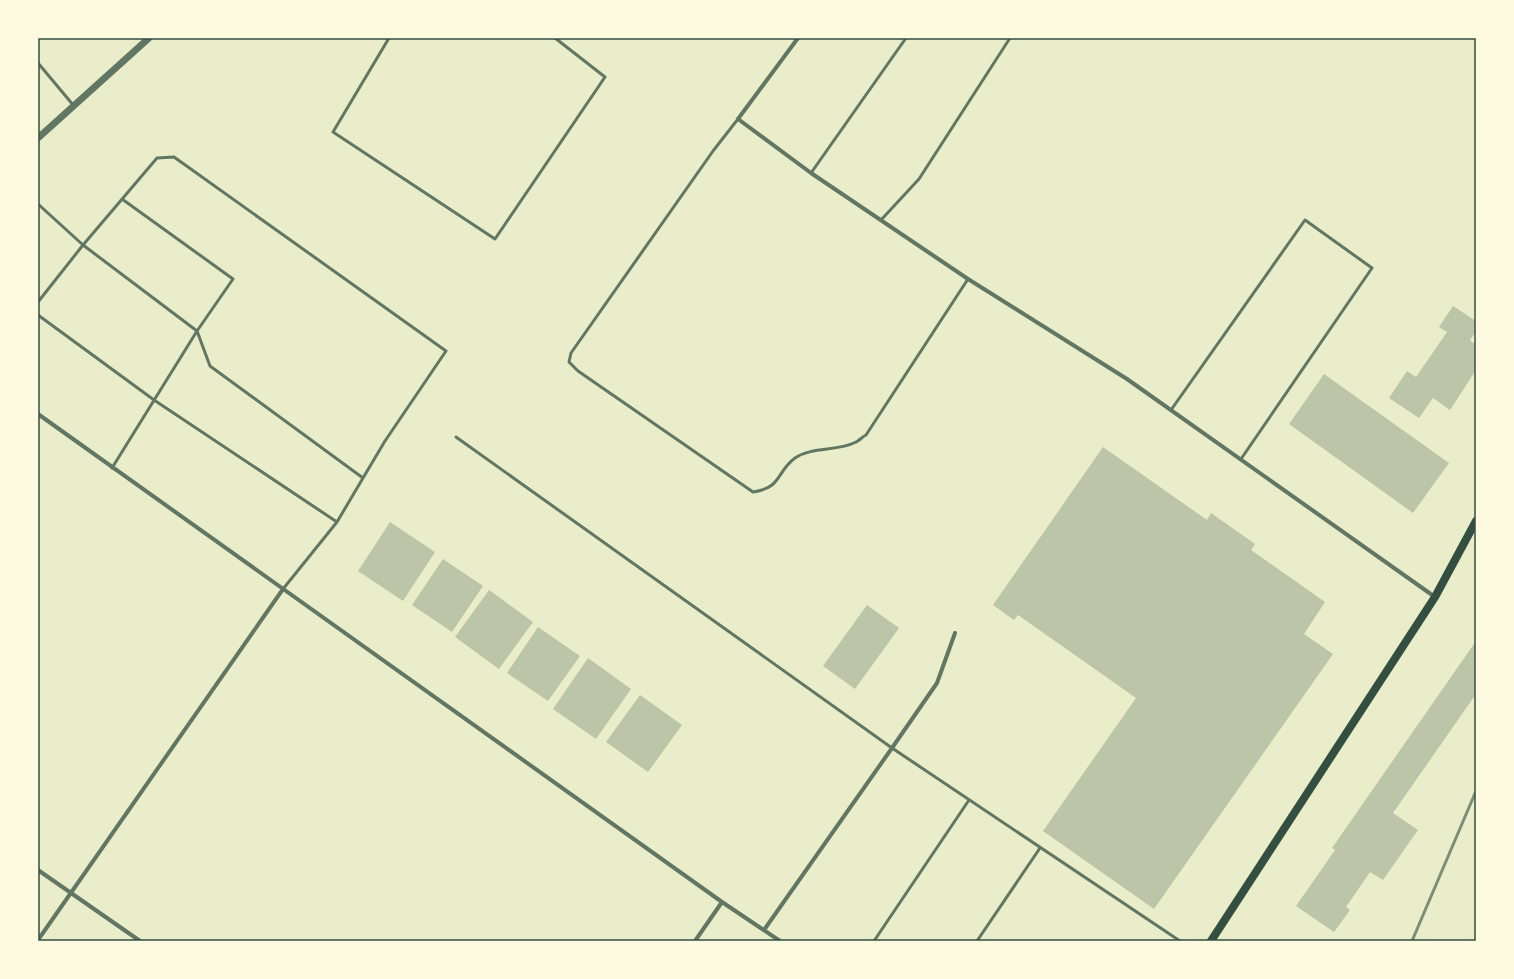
<svg xmlns="http://www.w3.org/2000/svg" width="1514" height="979" font-family="'Roboto Condensed',sans-serif">
  <style>
    .building { fill: #bcc5a7 }
    .lines { fill: none; stroke-linecap: round; stroke-linejoin: round }
    .service { stroke: #617663; stroke-width: 3 }
    .minor { stroke: #617663; stroke-width: 4 }
    .tertiary { stroke: #617663; stroke-width: 7 }
    .secondary { stroke: #344e41; stroke-width: 8 }
    .rail { stroke: #7c8e77; stroke-width: 3 }
    .neatline { fill: none; stroke: #344e41; stroke-width: 1.5 }
  </style>
  <rect width="100%" height="100%" fill="#e9edc9"/>
  <path class="building" d="M 1453,306 L 1476,321 L 1476,331 L 1470,340 L 1476,345 L 1476,370 L 1450,410 L 1433,398 L 1419,418 L 1389,398 L 1407,371 L 1416,377 L 1447,332 L 1439,327 Z
    M 1324,374 L 1449,463 L 1413,513 L 1289,424 Z
    M 1103,447 L 1207,520 L 1211,513 L 1255,544 L 1251,550 L 1325,602 L 1304,634 L 1333,654 L 1154,909 L 1043,831 L 1136,698 L 1018,615 L 1014,620 L 993,605 Z
    M 390,522 L 435,552 L 403,601 L 358,571 Z
    M 443,559 L 483,586 L 452,632 L 412,605 Z
    M 489,590 L 533,622 L 499,669 L 455,637 Z
    M 867,605 L 899,628 L 855,689 L 823,666 Z
    M 538,627 L 580,656 L 548,701 L 507,673 Z
    M 1476,641 L 1476,694 L 1393,813 L 1418,830 L 1383,880 L 1370,872 L 1346,907 L 1350,910 L 1334,932 L 1296,906 L 1335,850 L 1332,848 Z
    M 588,658 L 631,689 L 596,739 L 553,709 Z
    M 640,695 L 682,725 L 648,772 L 606,742 Z"/>
  <g class="lines">
    <path class="service" d="M 389,38 L 333,132 L 495,239 L 605,77 L 555,38
      M 38,63 L 74,106
      M 738,119 L 713,151 L 571,353 L 569,362 L 578,371 L 753,492 C 782,488 776,472 795,458 C 813,446 837,452 856,442 C 859,441 862,437 866,435 L 968,279
      M 811,173 L 906,38
      M 38,204 L 83,245 L 157,158 L 174,157 L 446,351 L 385,441 L 363,478 L 210,366 L 197,331 L 83,245 L 38,302
      M 881,220 L 919,179 L 1010,38
      M 38,315 L 154,400 L 337,522 L 363,478
      M 1171,410 L 1305,220 L 1372,268 L 1241,459
      M 456,437 L 892,748 L 1180,941
      M 112,468 L 197,331 L 233,279 L 122,199
      M 283,589 L 337,522
      M 874,941 L 969,800
      M 977,941 L 1040,848"/>
    <path class="minor" d="M 798,38 L 738,119 L 811,173 L 968,279 L 1127,379 L 1435,597
      M 38,414 L 722,902 L 780,941
      M 38,870 L 140,941
      M 764,930 L 892,748 L 937,683 L 955,633
      M 38,940 L 283,589
      M 695,941 L 722,902"/>
    <path class="tertiary" d="M 38,138 L 149,38"/>
    <path class="secondary" d="M 1211,941 L 1435,597 L 1476,521"/>
    <path class="rail" d="M 1412,941 L 1476,791"/>
  </g>
  <rect width="1514" height="979" fill="none" stroke="#fefae0" stroke-width="78"/>
  <rect x="39" y="39" width="1436" height="901" class="neatline"/>
</svg>
